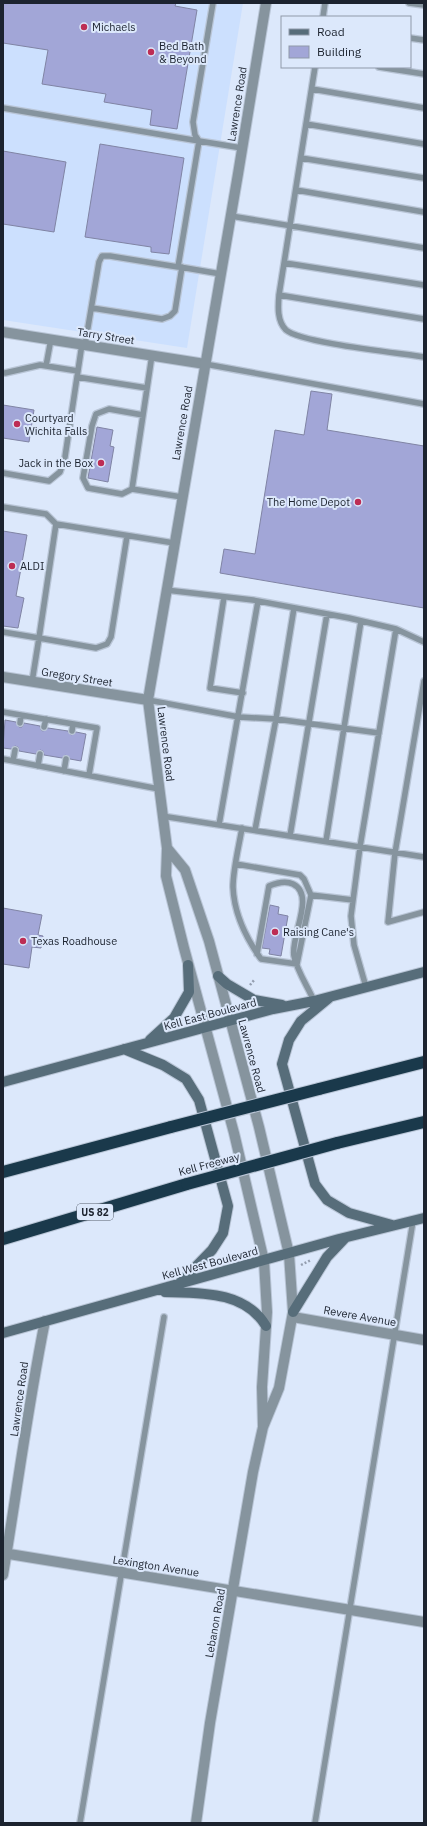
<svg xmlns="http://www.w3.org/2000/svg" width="427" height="1826" font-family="'IBM Plex Sans',sans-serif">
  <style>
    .built { fill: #cce0fe }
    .building { fill: #a2a6d7; stroke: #8084a4 }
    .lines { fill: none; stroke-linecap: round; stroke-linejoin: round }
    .service-casing { stroke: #b9c5d6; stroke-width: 8 }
    .minor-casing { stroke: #b9c5d6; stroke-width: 12 }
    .tertiary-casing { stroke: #b9c5d6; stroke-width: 12 }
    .secondary-casing { stroke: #b9c5d6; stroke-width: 12 }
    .motorway-casing { stroke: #b9c5d6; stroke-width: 14 }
    .path { stroke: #949eaf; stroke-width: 2.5; stroke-dasharray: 2 2; stroke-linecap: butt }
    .service { stroke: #86949e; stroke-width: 5.5 }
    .minor { stroke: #86949e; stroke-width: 10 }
    .tertiary { stroke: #86949e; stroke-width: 10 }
    .secondary { stroke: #576d7a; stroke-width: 10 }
    .motorway { stroke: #1a394b; stroke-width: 12 }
    .motorway-bridge-casing { stroke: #b9c5d6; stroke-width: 14; stroke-linecap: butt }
    .motorway-bridge { stroke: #1a394b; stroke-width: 12 }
    .poi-dot { fill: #bd2d54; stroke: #dce8fb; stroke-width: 1.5 }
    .labels { text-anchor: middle; stroke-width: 4; stroke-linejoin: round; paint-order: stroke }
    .shield { fill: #dce8fb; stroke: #565e6c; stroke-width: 1 }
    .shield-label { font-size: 10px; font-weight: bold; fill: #1c232f }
    .poi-label { font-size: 11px; fill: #1c232f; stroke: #dce8fb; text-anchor: start }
    .street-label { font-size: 11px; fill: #1c232f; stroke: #dce8fb }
  </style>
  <rect width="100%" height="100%" fill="#dce8fb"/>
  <path class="built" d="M 3,3 L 243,3 L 187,348 L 3,320 Z"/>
  <path class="building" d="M 3,3 L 176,3 L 175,6 L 197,10 L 177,129 L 150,125 L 152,110 L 104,102 L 106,94 L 42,84 L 48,50 L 3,43 Z
    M 100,144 L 184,158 L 169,254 L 151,252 L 151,247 L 85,237 Z
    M 3,151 L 66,162 L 54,232 L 3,224 Z
    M 311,391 L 332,394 L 327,430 L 424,446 L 424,608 L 220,573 L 224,549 L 255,554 L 275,430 L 304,435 Z
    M 3,405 L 34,410 L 29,442 L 3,438 Z
    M 97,427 L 113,430 L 110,446 L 114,447 L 108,482 L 88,478 Z
    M 3,531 L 27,535 L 16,596 L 24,598 L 18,628 L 3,626 Z
    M 5,720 L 16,722 L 19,727 L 22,727 L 24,723 L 40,726 L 41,730 L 43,731 L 48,728 L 68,731 L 71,735 L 76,732 L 86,734 L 81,761 L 70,759 L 66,755 L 62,758 L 44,755 L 43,751 L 40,750 L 36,754 L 19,751 L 18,747 L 15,746 L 11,749 L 3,748 Z
    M 270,905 L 279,907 L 278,914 L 288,916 L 281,956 L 269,954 L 270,949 L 262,948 Z
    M 3,908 L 42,915 L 38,935 L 43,936 L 41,948 L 32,947 L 29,968 L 3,964 Z"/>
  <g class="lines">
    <defs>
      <path id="service" d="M 409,3 L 424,5
        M 323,17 L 325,3
        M 410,38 L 424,40
        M 315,67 L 279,295 C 278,307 277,321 286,330 C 301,343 399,353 424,357
        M 379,67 L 424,74
        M 312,89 L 424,108
        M 3,108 L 199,141
        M 306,124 L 424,144
        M 199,141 L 195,135 L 193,122 L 213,3
        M 301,158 L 424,178
        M 296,190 L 424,212
        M 231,216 L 424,248
        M 285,263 L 424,285
        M 180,267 L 221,274
        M 279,295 L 424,319
        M 92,308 L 162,319 L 170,316 L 175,311 L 182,267
        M 85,345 L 99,262 L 102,256 L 110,256 L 178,267 L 199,141 L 242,148
        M 152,355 L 132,489 L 182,497
        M 205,364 L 424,404
        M 46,366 L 51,339
        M 5,373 L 40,365 L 78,371
        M 77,377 L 147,388
        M 3,473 L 49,481 L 60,472 L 65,457 L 82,344
        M 132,489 L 122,494 L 88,488 L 83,478 L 92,426 L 96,414 L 109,409 L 143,415
        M 3,507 L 46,514 L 56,524 L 174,543
        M 56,524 L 39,638 L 96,648 L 107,644 L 111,637 L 127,536
        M 166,590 L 253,600 L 349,618 L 396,629 L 424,642
        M 224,597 L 210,688 L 243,693
        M 3,632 L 39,638 L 32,682
        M 424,681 L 395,853 L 388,922 L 424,912
        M 148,700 L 239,717 L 276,719 L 379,733
        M 3,712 L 97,728 L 89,775
        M 20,723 L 21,715
        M 44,727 L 46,719
        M 72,731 L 73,724
        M 3,759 L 159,789
        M 13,761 L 15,750
        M 38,766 L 40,754
        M 64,771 L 66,759
        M 162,816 L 424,857
        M 219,825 L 258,601
        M 242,828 C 239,846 233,869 233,887 C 234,913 246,938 261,959 L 297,964
        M 255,830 L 276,719 L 294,608
        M 290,836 L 327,614
        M 326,841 L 361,621
        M 236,864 L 300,875 L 304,879 L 311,895 L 297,964
        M 311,895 L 353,900
        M 257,954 L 269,886 C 276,883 285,880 293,884 C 316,895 290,937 294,956 C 297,971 308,987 314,1001
        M 366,987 L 354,945 L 351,916 L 360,847 L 396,629
        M 80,1823 L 164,1317
        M 315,1823 L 413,1221"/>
      <path id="minor" d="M 3,332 L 205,364
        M 3,677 L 148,700
        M 293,1317 L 424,1340
        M 3,1553 L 424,1622
        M 3,1575 C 17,1491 28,1405 45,1321"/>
      <path id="tertiary" d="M 167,848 L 185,870 L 209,941 L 259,1127 L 289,1254 L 293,1312 L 279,1388 L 263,1427 L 253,1472 L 210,1723 L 196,1823
        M 263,1427 L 262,1387 L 267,1312 L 264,1261 L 234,1133 L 184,948 L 166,876 L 167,848 L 148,700 L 238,174 L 266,3"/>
      <path id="secondary" d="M 218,976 L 227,984 L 254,1000 L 282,1005
        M 329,998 L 301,1021 L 289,1040 L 282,1064 L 315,1184 L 327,1200 L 349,1213 L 392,1225
        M 150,1040 L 174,1018 L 189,992 L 188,965
        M 124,1049 L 163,1065 L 186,1079 L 199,1100 L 228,1206 L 223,1233 L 212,1250 L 178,1285
        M 3,1082 L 273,1009 L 314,1001 L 424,972
        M 165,1292 C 201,1293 245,1291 266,1326
        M 293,1312 L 327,1257 L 345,1238
        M 3,1333 L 339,1239 L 424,1218"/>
      <path id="motorway" d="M 319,1089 L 424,1062
        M 337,1143 L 424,1122
        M 3,1172 L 171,1127
        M 3,1239 L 187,1184"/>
    </defs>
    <use href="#service" class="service-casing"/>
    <use href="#minor" class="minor-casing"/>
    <use href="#tertiary" class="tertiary-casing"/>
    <use href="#secondary" class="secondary-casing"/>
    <use href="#motorway" class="motorway-casing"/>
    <path class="path" d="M 250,985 L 255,979
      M 301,1265 L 311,1260"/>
    <use href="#service" class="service"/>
    <use href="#minor" class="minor"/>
    <use href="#tertiary" class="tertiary"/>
    <use href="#secondary" class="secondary"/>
    <use href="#motorway" class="motorway"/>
    <defs>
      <path id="motorway-bridge" d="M 171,1127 L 319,1089
        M 187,1184 L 337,1143"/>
    </defs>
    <use href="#motorway-bridge" class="motorway-bridge-casing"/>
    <use href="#motorway-bridge" class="motorway-bridge"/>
  </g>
  <g class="poi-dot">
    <circle cx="84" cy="27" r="4"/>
    <circle cx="151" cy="52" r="4"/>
    <circle cx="17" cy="424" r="4"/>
    <circle cx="101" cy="463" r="4"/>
    <circle cx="358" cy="502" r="4"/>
    <circle cx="12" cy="566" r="4"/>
    <circle cx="275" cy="932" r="4"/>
    <circle cx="23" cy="941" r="4"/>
  </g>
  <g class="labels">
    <rect class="shield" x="77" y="1204" width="36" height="16" rx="3"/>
    <g class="shield-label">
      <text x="95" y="1216">US 82</text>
    </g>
    <g class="poi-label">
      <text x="92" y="31">Michaels</text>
      <text x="159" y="50">Bed Bath<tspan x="159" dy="13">&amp; Beyond</tspan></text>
      <text x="25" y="422">Courtyard<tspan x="25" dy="13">Wichita Falls</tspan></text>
      <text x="93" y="467" text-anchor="end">Jack in the Box</text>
      <text x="350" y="506" text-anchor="end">The Home Depot</text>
      <text x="20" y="570">ALDI</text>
      <text x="283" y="936">Raising Cane's</text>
      <text x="31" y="945">Texas Roadhouse</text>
    </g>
    <g class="street-label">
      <text transform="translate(237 104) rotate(-81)" y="4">Lawrence Road</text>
      <text transform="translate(106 336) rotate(9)" y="4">Tarry Street</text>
      <text transform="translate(182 423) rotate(-80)" y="4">Lawrence Road</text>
      <text transform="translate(77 677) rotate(9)" y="4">Gregory Street</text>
      <text transform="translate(166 744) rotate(83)" y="4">Lawrence Road</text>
      <text transform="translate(210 1014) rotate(-15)" y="4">Kell East Boulevard</text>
      <text transform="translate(252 1056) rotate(75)" y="4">Lawrence Road</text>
      <text transform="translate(209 1164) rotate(-15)" y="4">Kell Freeway</text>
      <text transform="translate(210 1263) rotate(-15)" y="4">Kell West Boulevard</text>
      <text transform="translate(360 1316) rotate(10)" y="4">Revere Avenue</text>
      <text transform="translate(19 1399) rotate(-82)" y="4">Lawrence Road</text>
      <text transform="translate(156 1566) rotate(9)" y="4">Lexington Avenue</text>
      <text transform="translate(215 1623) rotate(-80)" y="4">Lebanon Road</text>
    </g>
  </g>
  <rect width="427" height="1826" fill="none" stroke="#1c232f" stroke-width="8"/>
  <rect x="281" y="16" width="130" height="52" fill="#dce8fb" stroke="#8f99a9"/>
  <rect x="289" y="29" width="20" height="6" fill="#576d7a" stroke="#8f99a9"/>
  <text x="317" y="36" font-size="12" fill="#1c232f">Road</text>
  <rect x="289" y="46" width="20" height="12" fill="#a2a6d7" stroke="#8f99a9"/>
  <text x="317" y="56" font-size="12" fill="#1c232f">Building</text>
</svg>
